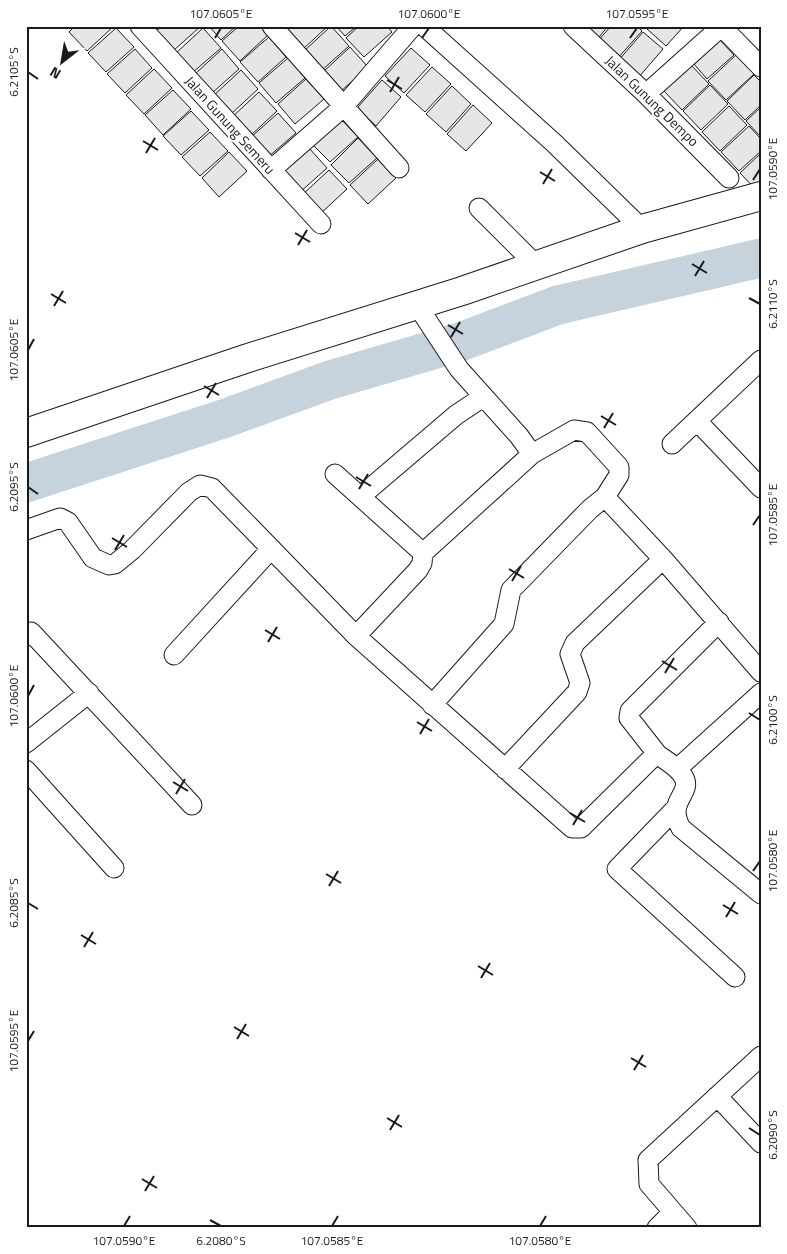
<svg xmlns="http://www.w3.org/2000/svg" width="787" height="1254" font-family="'Titillium Web',sans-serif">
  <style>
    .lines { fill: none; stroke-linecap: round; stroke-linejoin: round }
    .river { stroke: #c6d2dc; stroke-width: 39 }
    .building { fill: #e6e6e6; stroke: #1a1a1a }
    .street-casing { stroke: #1a1a1a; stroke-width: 21 }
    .secondary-casing { stroke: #1a1a1a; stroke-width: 30 }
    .street { stroke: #fff; stroke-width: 19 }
    .secondary { stroke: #fff; stroke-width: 28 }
    .ticks { fill: none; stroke: #1a1a1a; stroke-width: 2 }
    .labels { text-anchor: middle; stroke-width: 4; stroke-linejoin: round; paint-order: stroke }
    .street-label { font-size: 14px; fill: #1a1a1a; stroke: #fff }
    .neatline { fill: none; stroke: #1a1a1a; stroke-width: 2 }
    .ticks-label { font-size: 12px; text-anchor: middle; fill: #1a1a1a }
  </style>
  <rect width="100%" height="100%" fill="#fff"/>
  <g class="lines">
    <path class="river" d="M 26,483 L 223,419 L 330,380 L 460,342 L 558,305 L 761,258"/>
  </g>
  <path class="building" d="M 75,26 L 114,26 L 87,51 L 69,32 Z
    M 162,26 L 201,26 L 173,51 L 155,32 Z
    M 209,26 L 236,26 L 221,40 Z
    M 239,26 L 260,26 L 268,35 L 240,61 L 222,41 Z
    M 290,26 L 328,26 L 302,50 L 284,31 Z
    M 331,26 L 349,46 L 321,71 L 303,52 Z
    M 336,26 L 357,26 L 345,36 Z
    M 359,26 L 387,26 L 392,32 L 364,57 L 346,38 Z
    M 580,26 L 608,26 L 596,41 Z
    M 611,26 L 637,26 L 642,31 L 617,59 L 597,42 Z
    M 649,26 L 684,26 L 666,46 L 647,29 Z
    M 116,28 L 134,47 L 106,72 L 88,53 Z
    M 203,28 L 221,48 L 192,73 L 175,54 Z
    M 643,32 L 663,49 L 638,78 L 618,61 Z
    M 269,37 L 286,57 L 258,82 L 240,62 Z
    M 720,40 L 734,55 L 707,79 L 694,64 Z
    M 350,47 L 368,67 L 340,92 L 322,73 Z
    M 411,48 L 430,65 L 404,93 L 385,76 Z
    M 135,49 L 152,68 L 125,93 L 107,74 Z
    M 222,49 L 239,69 L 211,94 L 194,75 Z
    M 736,55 L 754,74 L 726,100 L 708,81 Z
    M 288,58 L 305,78 L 276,103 L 259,83 Z
    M 691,65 L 709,84 L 682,110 L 664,91 Z
    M 432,67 L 451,84 L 425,112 L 406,95 Z
    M 154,69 L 172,88 L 144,114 L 126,95 Z
    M 241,70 L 258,89 L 230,115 L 213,96 Z
    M 754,75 L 761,82 L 761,105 L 745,120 L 727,101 Z
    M 306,79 L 324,99 L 295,124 L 278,104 Z
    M 382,80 L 401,97 L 376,126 L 357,108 Z
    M 710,85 L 728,104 L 701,130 L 683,111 Z
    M 452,86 L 471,104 L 446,132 L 426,114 Z
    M 173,90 L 191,109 L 163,135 L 145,115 Z
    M 259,92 L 277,111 L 249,137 L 231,118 Z
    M 473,105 L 492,123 L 466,151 L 447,134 Z
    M 729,106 L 747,125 L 720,151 L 702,132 Z
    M 761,107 L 761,137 L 746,121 Z
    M 191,111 L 209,130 L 181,155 L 163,136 Z
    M 278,113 L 296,133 L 267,158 L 250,138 Z
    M 339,117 L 358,137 L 330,162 L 312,144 Z
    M 749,126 L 761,139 L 761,151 L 739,171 L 721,152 Z
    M 210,132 L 228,151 L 200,176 L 182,157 Z
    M 358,138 L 377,158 L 349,183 L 331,165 Z
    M 309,148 L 327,168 L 299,193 L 281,173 Z
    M 229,152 L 247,171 L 219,197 L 202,178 Z
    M 761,153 L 761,189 L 758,192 L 740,173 Z
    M 378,159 L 396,178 L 368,204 L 350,185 Z
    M 329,170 L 347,189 L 319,215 L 302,195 Z"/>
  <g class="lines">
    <defs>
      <path id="street" d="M 140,26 L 321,224
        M 272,26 L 399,168
        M 424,26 L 554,143 L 642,229
        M 573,26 L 646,94 L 729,178
        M 721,26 L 761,67
        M 646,94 L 722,26
        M 271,170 L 343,107 L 413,26
        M 479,208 L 535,264
        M 417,305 L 459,369 L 519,436 L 532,454
        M 697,421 L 761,488
        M 672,444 L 761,360
        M 335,474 L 423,553 L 422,563 L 418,570 L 356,636
        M 361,496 L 456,415 L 483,397
        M 605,497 L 663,559 L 761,672
        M 26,530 L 60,518 L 68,522 L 93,558 L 109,565 L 115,564 L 132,550 L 189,492 L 200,485 L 212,488 L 356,636 L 572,828 L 581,828 L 655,755 L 658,755 C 717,792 660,791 681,828 L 761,894
        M 423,553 L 532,454 L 574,430 L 587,432 L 619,467 L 619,475 L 605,497 L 590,509 L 511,590 L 504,624 L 432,705
        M 26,636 L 31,632 L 46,648 L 192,805
        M 174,655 L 271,549
        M 26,743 L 89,693
        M 658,755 L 629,718 L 630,711 L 719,622
        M 678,768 L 761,693
        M 505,769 L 577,692 L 580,683 L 570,654 L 575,643 L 663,559
        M 26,770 L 114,868
        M 676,808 L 617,869 L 735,977
        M 717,1096 L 761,1143
        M 657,1228 L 673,1212
        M 687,1228 L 649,1184 L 648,1160 L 761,1056"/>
      <path id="secondary" d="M 26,433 L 248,358 L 462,291 L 642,229 L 761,196"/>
    </defs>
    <use href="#street" class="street-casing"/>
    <use href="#secondary" class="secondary-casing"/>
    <use href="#street" class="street"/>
    <use href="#secondary" class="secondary"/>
  </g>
  <path class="ticks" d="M 215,38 L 221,28M 422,38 L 429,28M 630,38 L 637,28M 28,72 L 38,79M 387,80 L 402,89M 390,92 L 399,77M 143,141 L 158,150M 146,153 L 155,138M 540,172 L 555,181M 753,180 L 760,169M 543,184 L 552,169M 295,233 L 310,242M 298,245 L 307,230M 692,264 L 707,273M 695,276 L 704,261M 51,294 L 66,303M 749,298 L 760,304M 54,306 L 63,291M 448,325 L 463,334M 451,337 L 460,322M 28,350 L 34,339M 204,386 L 219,395M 207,398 L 216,383M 601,416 L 616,425M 604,428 L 613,413M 356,477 L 371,486M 28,487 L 38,494M 359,489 L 368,474M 753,525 L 760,515M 112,538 L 127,547M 115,550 L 124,535M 509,569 L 524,578M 512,581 L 521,566M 265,630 L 280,639M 268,642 L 277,627M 662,661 L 677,670M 665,673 L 674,658M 28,696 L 34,685M 749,713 L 760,720M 417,722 L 432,731M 420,734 L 429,719M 173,782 L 188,791M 176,794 L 185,779M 570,813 L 585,822M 573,825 L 582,810M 753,871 L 760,861M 326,874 L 341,883M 329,886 L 338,871M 28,903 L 38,909M 723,905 L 738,914M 726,917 L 735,902M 81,935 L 96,944M 84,947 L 93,932M 478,966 L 493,975M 481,978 L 490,963M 234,1027 L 249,1036M 237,1039 L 246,1024M 28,1041 L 34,1031M 631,1058 L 646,1067M 634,1070 L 643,1055M 387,1118 L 402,1127M 749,1128 L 760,1135M 390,1130 L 399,1115M 142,1179 L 157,1188M 145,1191 L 154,1176M 210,1220 L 221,1226M 124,1226 L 130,1216M 332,1226 L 338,1216M 540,1226 L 546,1216"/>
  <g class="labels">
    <g class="street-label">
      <text transform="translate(652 101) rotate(44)" y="5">Jalan Gunung Dempo</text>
      <text transform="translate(230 125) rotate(48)" y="5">Jalan Gunung Semeru</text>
    </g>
  </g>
  <rect width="787" height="1254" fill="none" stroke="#ffffff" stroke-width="55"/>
  <g transform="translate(62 62) rotate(211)" stroke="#ffffff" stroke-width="4" paint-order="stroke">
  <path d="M0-4L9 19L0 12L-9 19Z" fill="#1a1a1a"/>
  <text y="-8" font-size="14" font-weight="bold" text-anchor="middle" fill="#1a1a1a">N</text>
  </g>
  <rect x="28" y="28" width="732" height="1198" class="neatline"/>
  <g class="ticks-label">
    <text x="221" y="18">107.0605°E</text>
    <text x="429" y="18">107.0600°E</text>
    <text x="637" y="18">107.0595°E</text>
    <text transform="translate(14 72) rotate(-90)" y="4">6.2105°S</text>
    <text transform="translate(773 169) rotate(-90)" y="4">107.0590°E</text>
    <text transform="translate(773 304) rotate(-90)" y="4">6.2110°S</text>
    <text transform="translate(14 350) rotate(-90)" y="4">107.0605°E</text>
    <text transform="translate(14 487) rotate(-90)" y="4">6.2095°S</text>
    <text transform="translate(773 515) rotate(-90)" y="4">107.0585°E</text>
    <text transform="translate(14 696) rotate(-90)" y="4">107.0600°E</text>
    <text transform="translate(773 720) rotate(-90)" y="4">6.2100°S</text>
    <text transform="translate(773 861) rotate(-90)" y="4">107.0580°E</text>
    <text transform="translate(14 903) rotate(-90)" y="4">6.2085°S</text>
    <text transform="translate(14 1041) rotate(-90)" y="4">107.0595°E</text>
    <text transform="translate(773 1135) rotate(-90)" y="4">6.2090°S</text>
    <text x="124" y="1245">107.0590°E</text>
    <text x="221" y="1245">6.2080°S</text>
    <text x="332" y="1245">107.0585°E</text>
    <text x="540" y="1245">107.0580°E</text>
  </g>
</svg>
